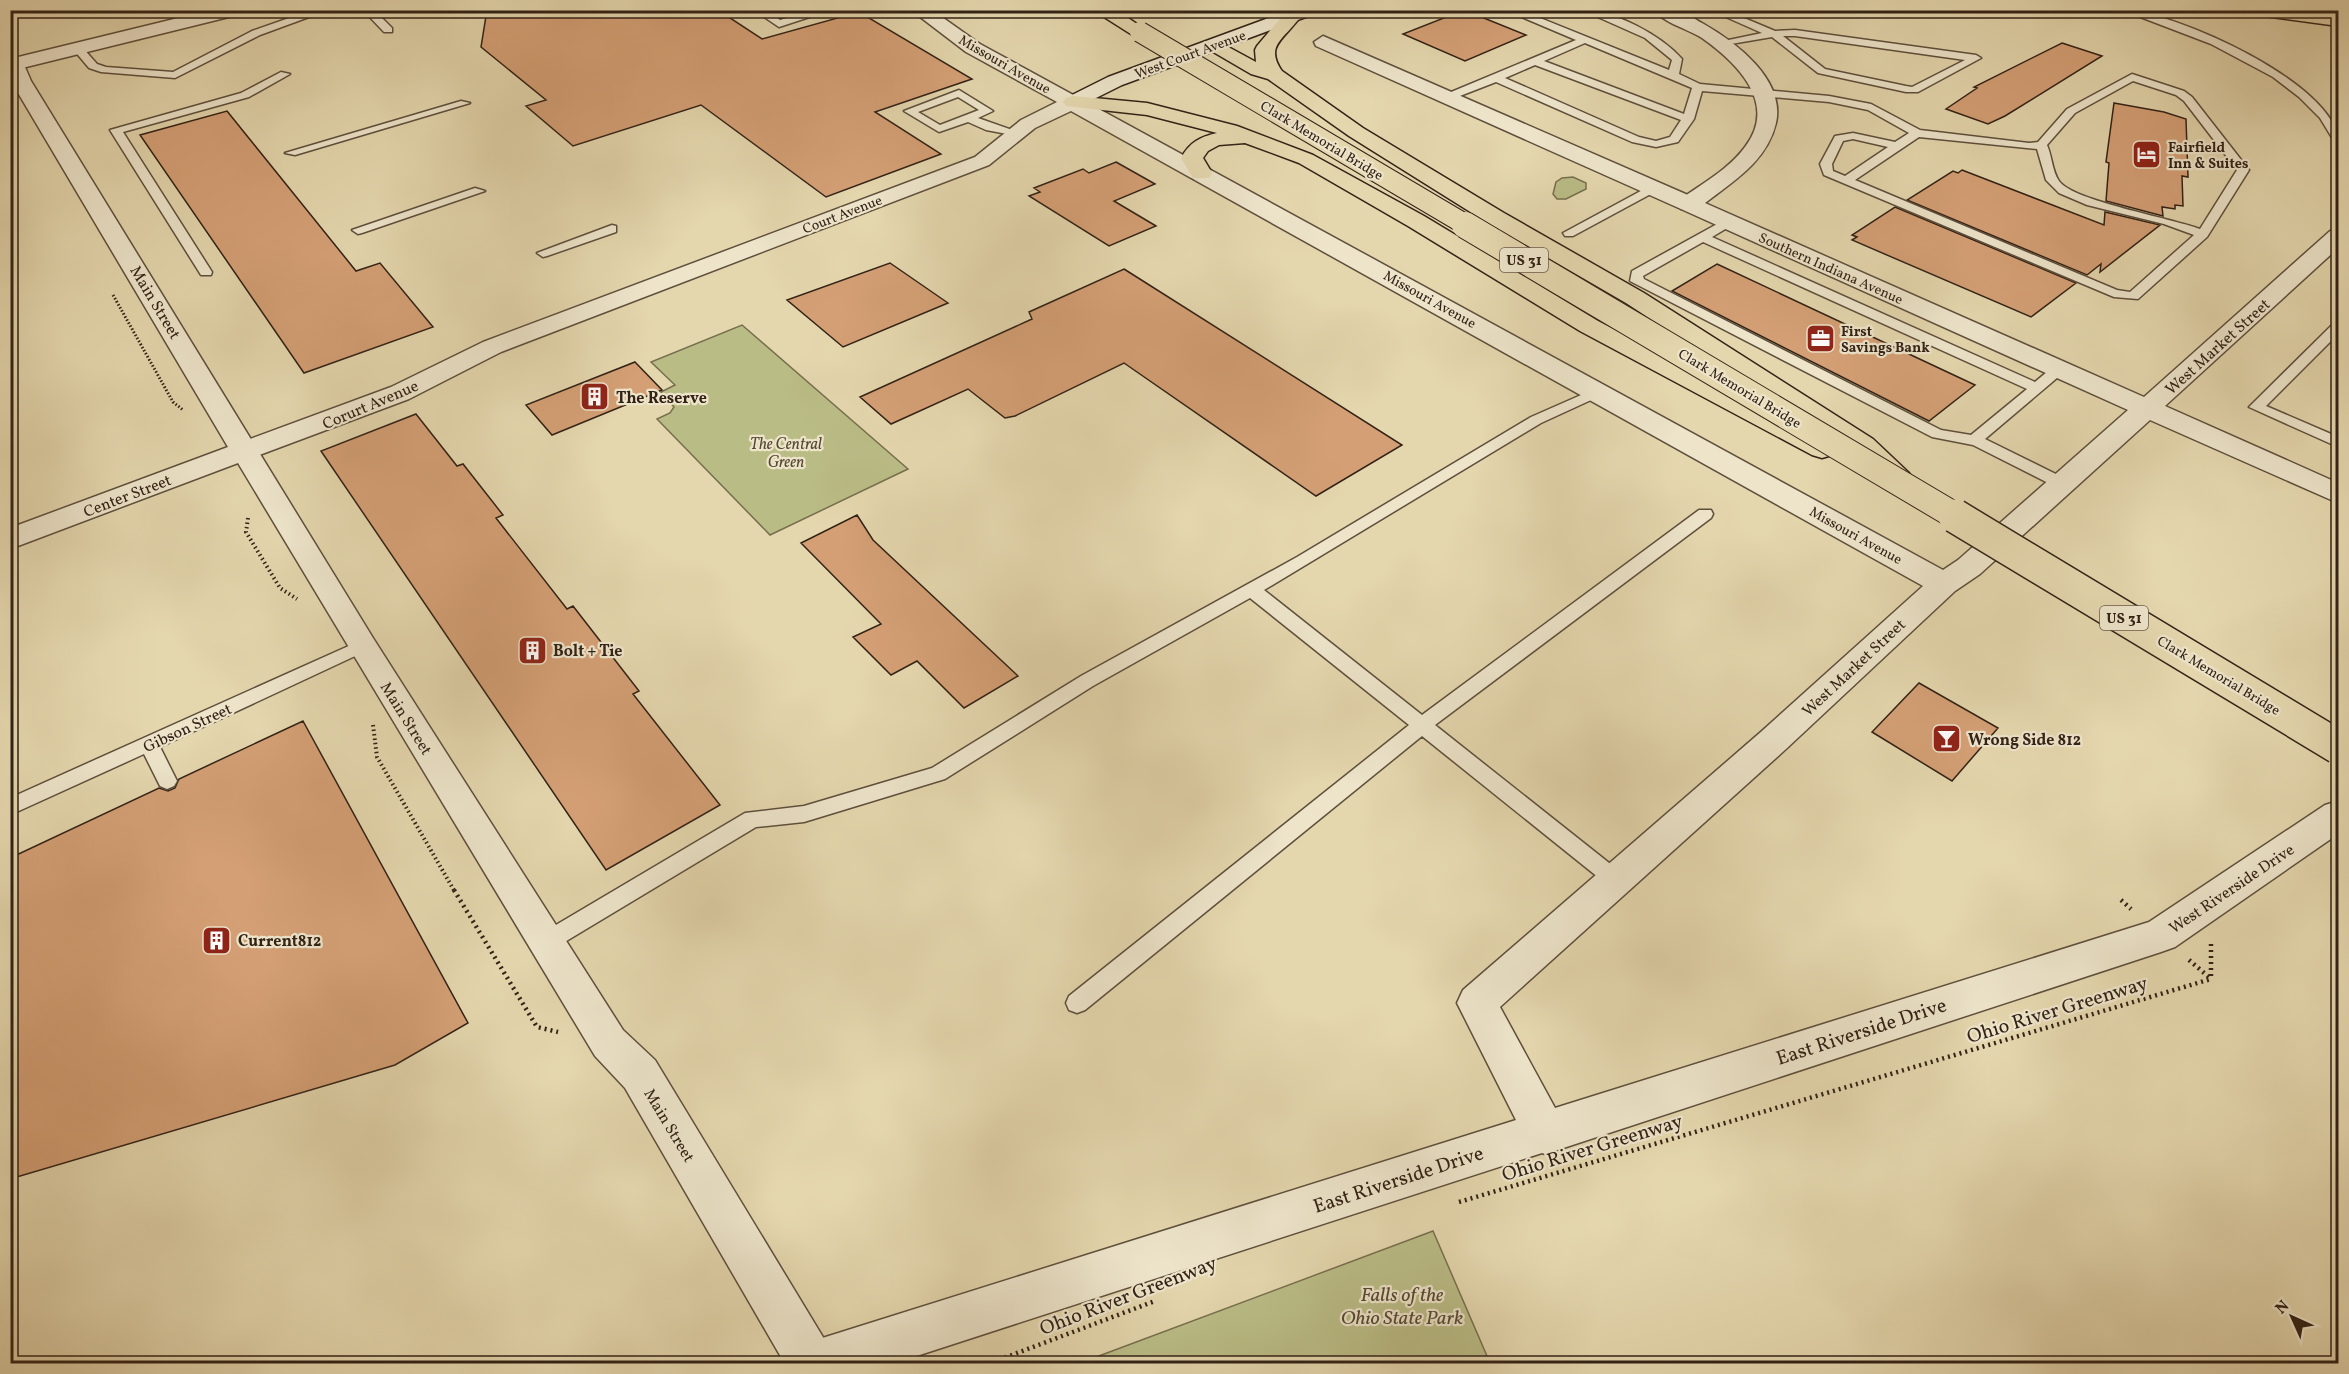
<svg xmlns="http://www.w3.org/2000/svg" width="2349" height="1374" font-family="Vollkorn,serif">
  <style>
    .green { fill: #babc86; stroke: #766f4e; stroke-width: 1.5 }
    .building { fill: #d49f75; stroke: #322216; stroke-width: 1.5 }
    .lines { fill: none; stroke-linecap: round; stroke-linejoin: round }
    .service-casing { stroke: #5e4f3c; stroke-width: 3 }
    .minor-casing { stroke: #5e4f3c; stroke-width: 3 }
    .tertiary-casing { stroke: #5e4f3c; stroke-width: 3 }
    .secondary-casing { stroke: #322216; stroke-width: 3 }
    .primary-casing { stroke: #322216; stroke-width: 3 }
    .motorway-casing { stroke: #322216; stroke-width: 3 }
    .path-far2 { stroke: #322216; stroke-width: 3; stroke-dasharray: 1.5 2; stroke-linecap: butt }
    .path-far1 { stroke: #322216; stroke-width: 4; stroke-dasharray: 1.5 3; stroke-linecap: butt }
    .path { stroke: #322216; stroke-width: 4.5; stroke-dasharray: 2 4; stroke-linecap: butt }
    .service { fill: #ede4ca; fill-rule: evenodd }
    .minor { fill: #ede4ca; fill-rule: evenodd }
    .tertiary { fill: #ede4ca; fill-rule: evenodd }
    .secondary { fill: #ede4ca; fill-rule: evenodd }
    .primary { fill: #e4d6ad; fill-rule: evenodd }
    .motorway { fill: #e4d6ad; fill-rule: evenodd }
    .primary-bridge-far2-casing { stroke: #322216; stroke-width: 22; stroke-linecap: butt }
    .primary-bridge-far1-casing { stroke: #322216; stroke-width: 28; stroke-linecap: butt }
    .primary-bridge-casing { stroke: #322216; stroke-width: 36; stroke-linecap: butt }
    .primary-bridge-far2 { stroke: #e4d6ad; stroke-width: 20 }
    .primary-bridge-far1 { stroke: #e4d6ad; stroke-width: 26 }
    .primary-bridge { stroke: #e4d6ad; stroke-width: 33 }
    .labels { text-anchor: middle; stroke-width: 4.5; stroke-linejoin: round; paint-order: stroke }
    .far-street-label { font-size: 14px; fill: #322216; stroke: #ede4ca }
    .far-poi-label { font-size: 14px; font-weight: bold; fill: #322216; stroke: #ede4ca; text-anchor: start }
    .shield { fill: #ede4ca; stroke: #6a5c4c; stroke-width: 1.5 }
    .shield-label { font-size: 15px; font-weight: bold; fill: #322216 }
    .street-label { font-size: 16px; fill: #322216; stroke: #ede4ca }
    .poi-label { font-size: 16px; font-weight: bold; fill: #322216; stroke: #ede4ca; text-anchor: start }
    .park-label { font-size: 16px; font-style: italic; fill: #544832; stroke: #ede4ca }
    .near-street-label { font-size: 20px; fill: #322216; stroke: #ede4ca }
    .near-park-label { font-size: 20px; font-style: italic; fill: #544832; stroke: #ede4ca }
  </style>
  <rect width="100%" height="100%" fill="#e4d6ad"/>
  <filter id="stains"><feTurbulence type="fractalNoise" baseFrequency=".00333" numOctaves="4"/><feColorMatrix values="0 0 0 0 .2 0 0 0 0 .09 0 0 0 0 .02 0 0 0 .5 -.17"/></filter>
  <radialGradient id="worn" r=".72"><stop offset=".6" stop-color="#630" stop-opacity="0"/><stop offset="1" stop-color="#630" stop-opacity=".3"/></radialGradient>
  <path class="green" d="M 1562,178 L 1573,177 L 1586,183 L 1586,189 L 1566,199 L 1557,199 L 1553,194 L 1556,182 Z
    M 742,325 L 908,469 L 770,535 L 657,419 L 670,413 L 674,407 L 661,392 L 675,385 L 651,362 Z
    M 1433,1231 L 1490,1363 L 1080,1363 Z"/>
  <path class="building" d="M 487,10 L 718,10 L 762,39 L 859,12 L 972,79 L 875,112 L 941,154 L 826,197 L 701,105 L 573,146 L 526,106 L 546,100 L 481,47 Z
    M 1464,10 L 1526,35 L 1465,61 L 1403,34 Z
    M 2062,43 L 2102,56 L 2005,116 L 1988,124 L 1946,109 L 1977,88 L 1974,87 Z
    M 2114,103 L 2164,112 L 2186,119 L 2188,177 L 2182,176 L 2183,206 L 2175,205 L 2175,209 L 2162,207 L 2163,216 L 2106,201 L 2109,163 L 2106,162 Z
    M 227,111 L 356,271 L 380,263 L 433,327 L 304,373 L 140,135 Z
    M 1116,162 L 1155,184 L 1114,201 L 1156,226 L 1109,246 L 1029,196 L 1040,192 L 1034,188 L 1083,169 L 1089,173 Z
    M 1962,170 L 2104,225 L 2105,212 L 2160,225 L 2100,272 L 2101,264 L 2087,275 L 1907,200 L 1953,171 L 1958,173 Z
    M 1895,207 L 2076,283 L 2031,317 L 1852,240 L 1857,237 L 1852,235 Z
    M 890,263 L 948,303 L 843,347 L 787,300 Z
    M 1717,264 L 1975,385 L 1929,421 L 1672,291 Z
    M 1124,269 L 1402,445 L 1316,496 L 1124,363 L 1015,416 L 1005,418 L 968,389 L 891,424 L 860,397 L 1032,319 L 1029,312 Z
    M 635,362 L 662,390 L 552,435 L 526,405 Z
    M 416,414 L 457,466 L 463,464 L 503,515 L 496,518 L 567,609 L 573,606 L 639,691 L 633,694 L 720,805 L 606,870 L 321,451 Z
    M 857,515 L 873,540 L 1018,676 L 964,708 L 917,661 L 891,675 L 853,637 L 881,624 L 801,543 Z
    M 1919,683 L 1998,728 L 1952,781 L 1872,732 Z
    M 303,721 L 468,1023 L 395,1065 L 10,1179 L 10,858 L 159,788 L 168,791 L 175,788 L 179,779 Z"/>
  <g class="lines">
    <defs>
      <path id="service" d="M 312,10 L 328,10 L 260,35 L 175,78 L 101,72 L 89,68 L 73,49 L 82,47 L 97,64 L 106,67 L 173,72 L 252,31 Z
        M 363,10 L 374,10 L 392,28 L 392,32 L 384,32 Z
        M 754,10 L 766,10 L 780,20 L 814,10 L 831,10 L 779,27 Z
        M 1505,10 L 1520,10 L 1669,70 L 1672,60 L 1645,38 L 1582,10 C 1614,10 1661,35 1682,59 L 1679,74 L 1700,84 L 1829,96 L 1871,104 L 1920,130 L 2029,143 L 2038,142 L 2067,109 L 2132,74 L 2184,91 L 2192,97 L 2249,170 L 2207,237 L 2138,299 L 2114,297 L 1824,175 L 1820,164 L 1835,136 L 1853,133 L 1895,142 L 1909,133 L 1868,110 L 1829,102 L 1702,91 L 1694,119 L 1678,142 L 1656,147 L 1632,142 L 1496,82 L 1452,99 L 1444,99 L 1444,95 L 1576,40 ZM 1585,43 L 1692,88 L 1684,114 L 1544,61 ZM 1535,65 L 1681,120 L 1670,137 L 1656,141 L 1639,137 L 1505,78 ZM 2133,81 L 2176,95 L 2184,101 L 2237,170 L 2200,229 C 2171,218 2073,201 2059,181 C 2052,171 2052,156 2047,145 L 2075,113 ZM 1919,137 L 2037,149 L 2046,180 L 2059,193 L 2087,205 L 2164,224 L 2194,235 L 2130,292 L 2117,290 L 1855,180 ZM 1853,139 L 1888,147 L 1845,176 L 1833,171 L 1832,164 L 1843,141 Z
        M 1710,10 L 1725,10 L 1775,31 L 1795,30 L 1976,55 L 1981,58 L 1918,92 L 1906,92 L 1818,73 L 1772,37 L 1719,46 L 1719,42 L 1762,33 ZM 1783,36 L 1795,36 L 1965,60 L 1912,87 L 1906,86 L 1825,69 Z
        M 2122,10 C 2173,10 2338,85 2338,142 L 2334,141 L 2320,118 L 2299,97 L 2273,77 L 2211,44 Z
        M 281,72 L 290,74 L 249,97 L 123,132 L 212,272 L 211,275 L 201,275 L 110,130 L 241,93 Z
        M 959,90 L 993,111 L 978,118 L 1018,132 L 1018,136 L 986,130 L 968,122 L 939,132 L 904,111 ZM 958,97 L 979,110 L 940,125 L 918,112 Z
        M 461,101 L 470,103 L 295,155 L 285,153 Z
        M 1650,186 L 1660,189 L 1573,236 L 1565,236 L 1563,233 Z
        M 475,188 L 485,191 L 362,233 L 358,234 L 352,230 Z
        M 1728,218 L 1734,222 L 1732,225 L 1712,237 L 2035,382 L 2054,366 L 2064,366 L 2064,372 L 1985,439 L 2068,480 L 2071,484 L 2068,488 L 2058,488 L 1973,445 L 1932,437 L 1630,281 L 1632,271 ZM 1703,242 L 2027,389 L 1971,435 L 1941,430 L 1644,279 L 1643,276 Z
        M 612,225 L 616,226 L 616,232 L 547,256 L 543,257 L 537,253 Z
        M 2338,323 L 2338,334 L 2266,406 L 2338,437 L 2338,447 L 2249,407 L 2333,324 Z
        M 1597,388 L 1602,389 L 1604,392 L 1602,395 L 1541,423 L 1264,590 L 1422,715 L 1699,510 L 1711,510 L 1713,514 L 1711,518 L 1435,725 L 1623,874 L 1626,880 L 1623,886 L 1616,889 L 1609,886 L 1422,736 L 1085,1010 L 1077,1013 L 1069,1010 L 1066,1003 L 1069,996 L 1409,725 L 1250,598 L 1093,686 L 945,779 L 804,822 L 756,827 L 553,949 L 546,951 L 539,949 L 535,942 L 539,935 L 745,813 L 804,806 L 932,768 L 1081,676 L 1297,557 L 1531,417 Z
        M 362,640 L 368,642 L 371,646 L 368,650 L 160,747 L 177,781 L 174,786 L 167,789 L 160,786 L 144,754 L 10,815 L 10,798 Z"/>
      <path id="minor" d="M 1323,36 L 1697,199 L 1700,204 L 1697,209 L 1681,209 L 1316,46 L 1314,42 Z
        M 15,58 L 22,60 L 31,81 L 373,638 L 623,1030 L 655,1060 L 829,1347 L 836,1364 L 785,1364 L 625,1088 L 595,1056 L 238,463 L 10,549 L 10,528 L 228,447 L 11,81 L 10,59 Z"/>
      <path id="tertiary" d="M 211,10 L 244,10 L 241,14 L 10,71 L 10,59 Z
        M 911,10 L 932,10 L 980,44 L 1943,570 L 1958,560 L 2128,410 L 1681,209 L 1678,204 L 1681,199 C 1703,183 1729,169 1745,147 C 1779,103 1736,62 1702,38 C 1688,29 1664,23 1654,10 C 1662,10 1670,9 1677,10 C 1686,12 1694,19 1702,23 C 1734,41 1786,79 1776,123 C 1767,161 1734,181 1705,203 L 2144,397 L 2330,231 L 2338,229 L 2338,248 L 2165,406 L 2338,483 L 2338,503 L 2150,420 L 1980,574 L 1955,591 L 1786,749 L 1500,1007 L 1555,1108 L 2149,922 L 2325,805 L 2338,801 L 2338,834 L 2175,947 L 2161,952 L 1545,1154 L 1542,1153 L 892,1364 L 792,1364 L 799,1347 L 816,1340 L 1516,1120 L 1457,1003 L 1463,990 L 1762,731 L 1923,586 L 1071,111 L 1035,128 L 989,165 L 501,352 L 409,399 L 254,457 L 244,460 L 234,457 L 230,451 L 234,445 L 391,387 L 483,342 L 975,157 L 1021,120 L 1057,102 L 966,52 Z"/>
      <path id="secondary" d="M 1290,10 L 1317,10 L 1314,14 L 1122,85 L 1080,106 L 1066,106 L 1063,102 L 1066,98 L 1108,77 Z"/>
      <path id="primary" d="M 1093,10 L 1116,10 L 1149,32 L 1146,36 L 1134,36 Z
        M 1291,12 L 1300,17 C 1285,39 1264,45 1282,71 L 1363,128 L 1504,213 L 1644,293 L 1873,439 L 1909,473 L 1913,479 L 1909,485 L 1899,488 L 1889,485 L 1853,451 L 1626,303 L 1488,223 L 1349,136 L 1268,79 L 1251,74 L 1203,46 L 1205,42 L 1219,42 L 1256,62 L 1255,50 L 1257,46 L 1285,13 Z
        M 1073,96 L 1147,103 L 1237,126 L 1313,155 L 1424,216 L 1598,321 L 1832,443 L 1836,449 L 1832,455 L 1822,458 L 1812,455 L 1580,331 L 1408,226 L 1299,163 L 1245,143 L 1219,145 L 1208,151 L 1203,158 L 1212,173 L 1209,178 L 1193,178 L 1181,158 C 1190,142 1200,137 1217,133 L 1147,115 L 1066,106 L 1063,102 L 1066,98 Z"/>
      <path id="motorway" d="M 2247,10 L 2300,10 L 2338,16 L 2338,26 L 2256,15 Z"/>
    </defs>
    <use href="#service" class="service-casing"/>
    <use href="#minor" class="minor-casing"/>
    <use href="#tertiary" class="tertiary-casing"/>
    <use href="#secondary" class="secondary-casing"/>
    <use href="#primary" class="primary-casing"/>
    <use href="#motorway" class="motorway-casing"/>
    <path class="path-far2" d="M 113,295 L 173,402 L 183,410"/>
    <path class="path-far1" d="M 248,518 L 246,532 L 280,588 L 297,599
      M 373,725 L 377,757 L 455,892"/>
    <path class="path" d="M 454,890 L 537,1027 L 558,1032
      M 2121,900 L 2131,909
      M 2211,944 L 2211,978
      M 2189,960 L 2210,978
      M 1459,1202 L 2211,979
      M 988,1364 L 1155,1301"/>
    <use href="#service" class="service"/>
    <use href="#minor" class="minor"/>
    <use href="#tertiary" class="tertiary"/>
    <use href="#secondary" class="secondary"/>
    <use href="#primary" class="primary"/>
    <use href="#motorway" class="motorway"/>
    <defs>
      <path id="primary-bridge-far2" d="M 1140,32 L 1468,226"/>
      <path id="primary-bridge-far1" d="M 1465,225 L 1957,517"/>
      <path id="primary-bridge" d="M 1955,516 L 2338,747"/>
    </defs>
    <use href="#primary-bridge-far2" class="primary-bridge-far2-casing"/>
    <use href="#primary-bridge-far1" class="primary-bridge-far1-casing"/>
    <use href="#primary-bridge" class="primary-bridge-casing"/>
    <use href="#primary-bridge-far2" class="primary-bridge-far2"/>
    <use href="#primary-bridge-far1" class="primary-bridge-far1"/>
    <use href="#primary-bridge" class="primary-bridge"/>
  </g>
  <defs>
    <symbol id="hotel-square" viewBox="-11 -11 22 22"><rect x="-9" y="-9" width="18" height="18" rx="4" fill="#8f2418" stroke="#ede4ca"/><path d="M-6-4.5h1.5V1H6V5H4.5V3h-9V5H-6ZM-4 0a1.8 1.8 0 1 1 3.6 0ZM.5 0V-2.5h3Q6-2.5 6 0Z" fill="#fff"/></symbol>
    <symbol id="office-square" viewBox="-11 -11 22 22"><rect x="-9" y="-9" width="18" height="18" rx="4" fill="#8f2418" stroke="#ede4ca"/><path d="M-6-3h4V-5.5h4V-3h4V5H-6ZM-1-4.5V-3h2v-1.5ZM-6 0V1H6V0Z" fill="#fff"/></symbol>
    <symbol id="building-square" viewBox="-11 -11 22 22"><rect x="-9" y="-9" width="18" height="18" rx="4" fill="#8f2418" stroke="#ede4ca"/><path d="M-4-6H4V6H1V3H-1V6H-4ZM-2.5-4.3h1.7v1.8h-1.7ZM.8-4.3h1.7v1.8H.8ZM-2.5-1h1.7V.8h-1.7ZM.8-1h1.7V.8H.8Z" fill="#fff"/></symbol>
    <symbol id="bar-square" viewBox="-11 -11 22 22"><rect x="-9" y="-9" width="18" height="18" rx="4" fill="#8f2418" stroke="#ede4ca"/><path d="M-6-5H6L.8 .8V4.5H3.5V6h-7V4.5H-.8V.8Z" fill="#fff"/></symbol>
  </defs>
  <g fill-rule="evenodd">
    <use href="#hotel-square" x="2130" y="138" width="33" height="33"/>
    <use href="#office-square" x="1804" y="322" width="33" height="33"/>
    <use href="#building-square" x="578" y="380" width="33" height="33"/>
    <use href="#building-square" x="516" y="634" width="33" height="33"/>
    <use href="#bar-square" x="1930" y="722" width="33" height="33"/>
    <use href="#building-square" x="200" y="924" width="33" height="33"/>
  </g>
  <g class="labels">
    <g class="far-street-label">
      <text transform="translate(1190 54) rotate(-20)" y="5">West Court Avenue</text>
      <text transform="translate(1005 64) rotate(30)" y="5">Missouri Avenue</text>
      <text transform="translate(1322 140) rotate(31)" y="5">Clark Memorial Bridge</text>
      <text transform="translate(842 214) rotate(-21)" y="5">Court Avenue</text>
      <text transform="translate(1831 268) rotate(24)" y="5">Southern Indiana Avenue</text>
      <text transform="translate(1430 299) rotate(29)" y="5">Missouri Avenue</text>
      <text transform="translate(1740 388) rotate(31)" y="5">Clark Memorial Bridge</text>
      <text transform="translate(1856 535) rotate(29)" y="5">Missouri Avenue</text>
      <text transform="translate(2219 675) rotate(31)" y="5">Clark Memorial Bridge</text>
    </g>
    <g class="far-poi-label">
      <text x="2168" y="152">Fairfield<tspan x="2168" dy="16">Inn &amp; Suites</tspan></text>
      <text x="1841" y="336">First<tspan x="1841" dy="16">Savings Bank</tspan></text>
    </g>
    <g class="shield">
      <rect x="1500" y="248" width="48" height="24" rx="4.5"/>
      <rect x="2100" y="606" width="48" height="24" rx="4.5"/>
    </g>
    <g class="shield-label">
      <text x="1524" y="265">US 31</text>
      <text x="2124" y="623">US 31</text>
    </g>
    <g class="street-label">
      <text transform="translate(156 302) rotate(59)" y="6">Main Street</text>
      <text transform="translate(2217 346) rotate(-42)" y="6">West Market Street</text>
      <text transform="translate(370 404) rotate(-23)" y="6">Corurt Avenue</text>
      <text transform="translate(127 495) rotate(-21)" y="6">Center Street</text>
      <text transform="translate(1853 667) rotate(-43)" y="6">West Market Street</text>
      <text transform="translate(407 718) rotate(58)" y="6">Main Street</text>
      <text transform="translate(187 727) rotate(-25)" y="6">Gibson Street</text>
      <text transform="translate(2231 888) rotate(-34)" y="6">West Riverside Drive</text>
      <text transform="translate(670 1125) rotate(59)" y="6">Main Street</text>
    </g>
    <g class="poi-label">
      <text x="616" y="403">The Reserve</text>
      <text x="553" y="656">Bolt + Tie</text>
      <text x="1968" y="745">Wrong Side 812</text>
      <text x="238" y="946">Current812</text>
    </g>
    <g class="park-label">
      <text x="786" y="449">The Central<tspan x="786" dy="18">Green</tspan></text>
    </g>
    <g class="near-street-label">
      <text transform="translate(2057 1009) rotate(-17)" y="7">Ohio River Greenway</text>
      <text transform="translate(1861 1031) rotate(-18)" y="7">East Riverside Drive</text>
      <text transform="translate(1592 1147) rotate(-17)" y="7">Ohio River Greenway</text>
      <text transform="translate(1398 1179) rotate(-18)" y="7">East Riverside Drive</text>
      <text transform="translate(1128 1295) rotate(-21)" y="7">Ohio River Greenway</text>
    </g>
    <g class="near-park-label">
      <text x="1402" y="1301">Falls of the<tspan x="1402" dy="23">Ohio State Park</tspan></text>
    </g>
  </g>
  <rect width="2349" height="1374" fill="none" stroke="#e4d6ad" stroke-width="36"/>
  <rect x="12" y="12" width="2325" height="1350" fill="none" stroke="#322216" stroke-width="3"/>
  <rect x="18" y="18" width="2313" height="1338" fill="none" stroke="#322216" stroke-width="1.5"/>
  <g transform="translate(2292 1317) rotate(315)" stroke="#ede4ca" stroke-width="4.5" paint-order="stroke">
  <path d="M0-4.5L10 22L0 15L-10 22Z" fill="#322216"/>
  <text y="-9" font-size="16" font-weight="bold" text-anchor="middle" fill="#322216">N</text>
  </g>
  <rect width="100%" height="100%" filter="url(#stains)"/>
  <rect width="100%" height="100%" fill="url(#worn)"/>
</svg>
